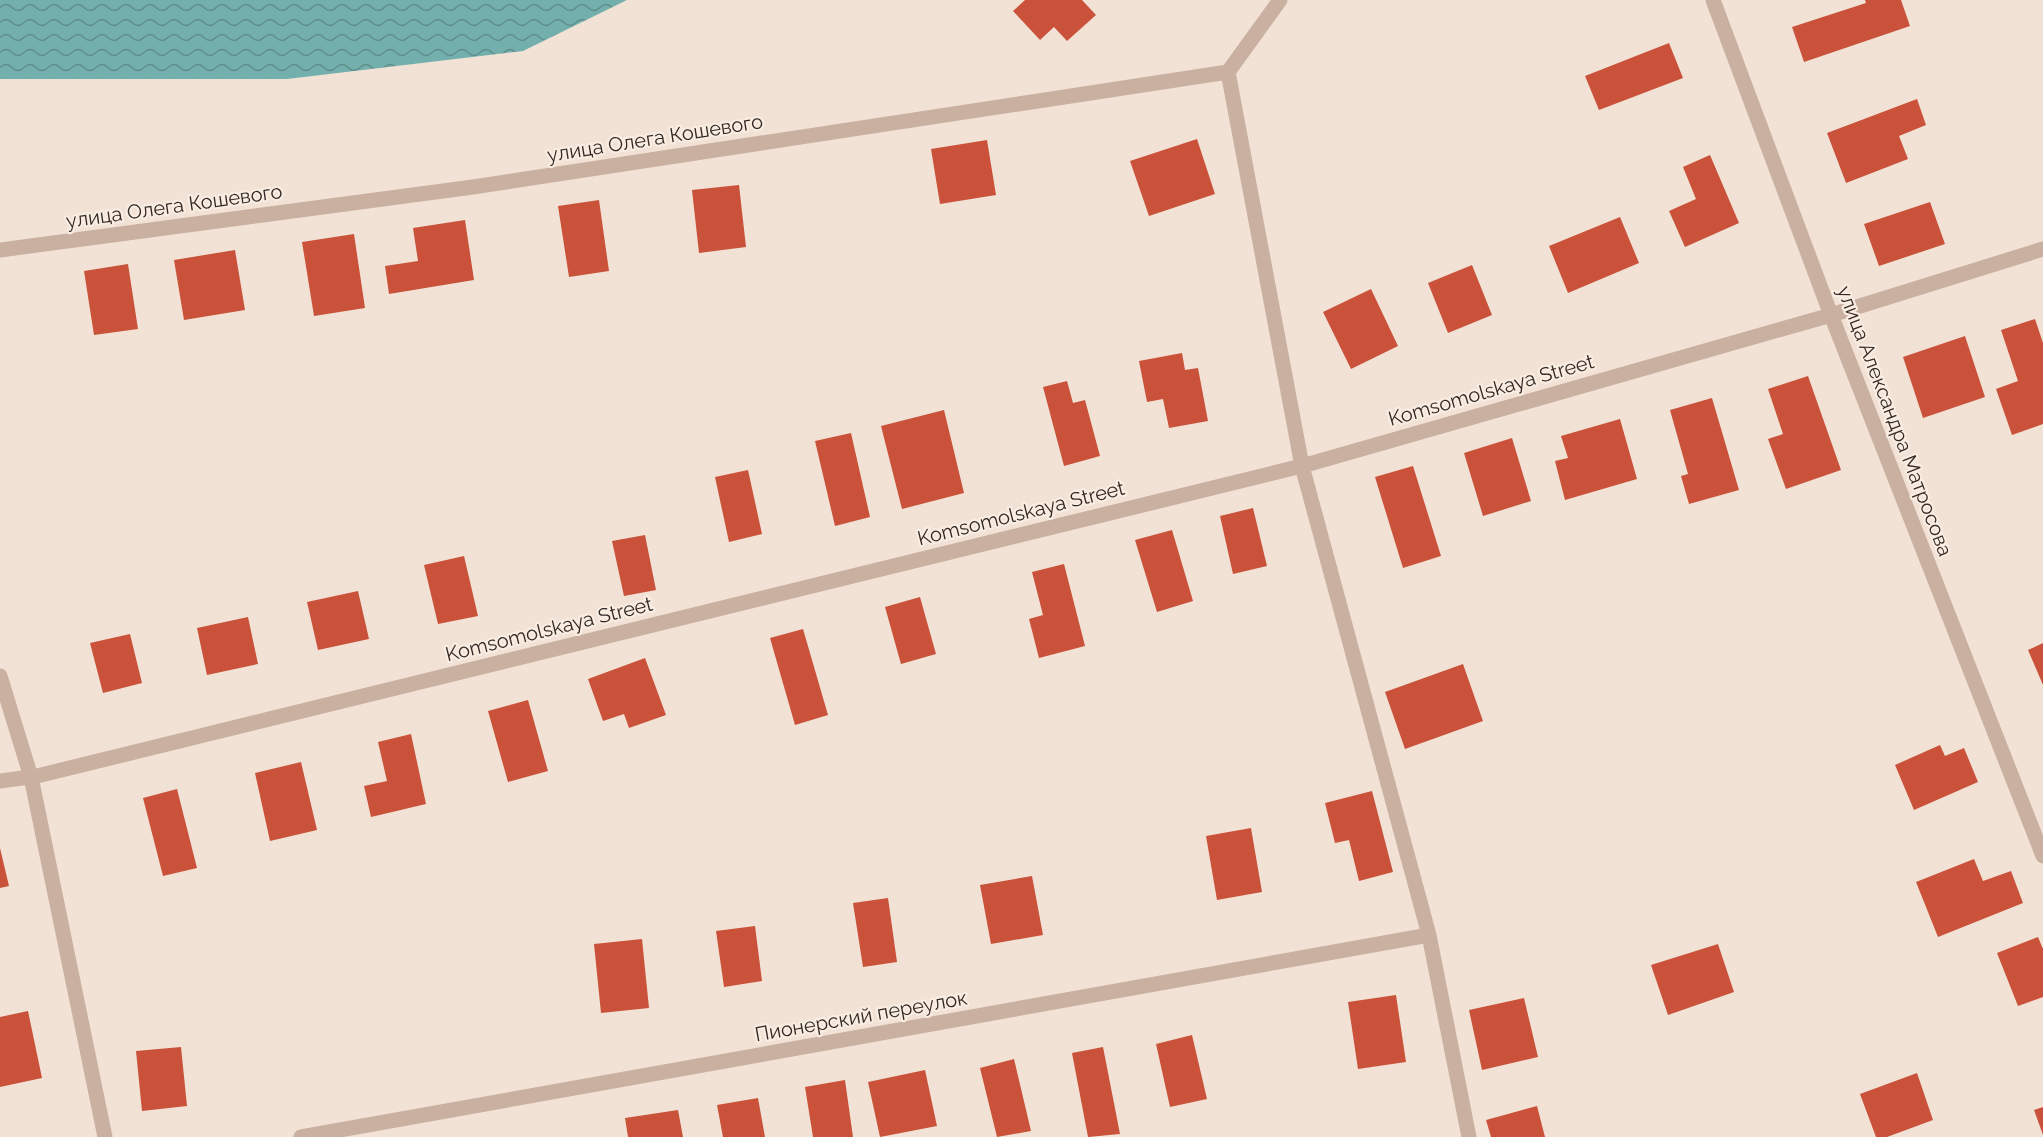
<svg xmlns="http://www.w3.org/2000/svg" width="2043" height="1137" font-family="Raleway,sans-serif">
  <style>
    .water { fill: url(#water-waves) }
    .building { fill: #ca523a }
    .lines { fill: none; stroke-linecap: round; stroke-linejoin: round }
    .minor { stroke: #c9b0a1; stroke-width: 15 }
    .labels { text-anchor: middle; stroke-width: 4.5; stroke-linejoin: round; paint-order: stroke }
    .street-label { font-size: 20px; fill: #332824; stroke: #f9ece1 }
  </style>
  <defs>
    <pattern id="water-waves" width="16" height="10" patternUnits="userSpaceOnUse" patternTransform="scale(1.5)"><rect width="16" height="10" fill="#73afac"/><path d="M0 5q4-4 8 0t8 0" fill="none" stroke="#5f8e8c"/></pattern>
  </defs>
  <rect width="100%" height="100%" fill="#f1e2d5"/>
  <path class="water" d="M 0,0 L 627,0 L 523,51 L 287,79 L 0,79 Z"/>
  <path class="building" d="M 1025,0 L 1082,0 L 1096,15 L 1067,41 L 1054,27 L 1040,40 L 1013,11 Z
    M 1865,0 L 1901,0 L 1910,26 L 1804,62 L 1792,27 L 1866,3 Z
    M 1669,43 L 1683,78 L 1599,110 L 1585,76 Z
    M 1917,99 L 1926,125 L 1899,136 L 1908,159 L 1846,183 L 1827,133 Z
    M 1197,139 L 1215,194 L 1149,216 L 1130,161 Z
    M 987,140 L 996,195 L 940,204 L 931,149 Z
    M 1710,155 L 1739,223 L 1685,247 L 1669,211 L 1696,199 L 1683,167 Z
    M 739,185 L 746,247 L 699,253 L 692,190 Z
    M 599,200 L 609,271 L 569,277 L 558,206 Z
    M 1930,202 L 1945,244 L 1879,266 L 1864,224 Z
    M 1620,217 L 1639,263 L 1568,293 L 1549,246 Z
    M 465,220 L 474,280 L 389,294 L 385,266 L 418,261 L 413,228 Z
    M 354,234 L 365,308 L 314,316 L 302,242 Z
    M 235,250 L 245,310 L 184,320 L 174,260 Z
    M 128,264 L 138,329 L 94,335 L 84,271 Z
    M 1472,265 L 1492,315 L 1448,333 L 1428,283 Z
    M 1371,289 L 1398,346 L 1351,369 L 1323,312 Z
    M 2035,319 L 2043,343 L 2043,424 L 2012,435 L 1996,389 L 2018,381 L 2001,330 Z
    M 1965,336 L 1985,397 L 1923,418 L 1903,357 Z
    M 1182,353 L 1185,370 L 1198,368 L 1208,421 L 1169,428 L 1163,399 L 1147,402 L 1139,361 Z
    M 1808,376 L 1841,470 L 1786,489 L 1768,439 L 1783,434 L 1768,389 Z
    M 1067,381 L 1073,403 L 1085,400 L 1100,456 L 1064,466 L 1043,387 Z
    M 1712,398 L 1739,490 L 1689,504 L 1681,476 L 1688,474 L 1670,410 Z
    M 944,410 L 964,493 L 902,509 L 881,426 Z
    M 1620,419 L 1637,479 L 1565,500 L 1555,461 L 1568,458 L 1561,436 Z
    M 851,433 L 870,517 L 835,526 L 815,441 Z
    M 1512,438 L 1531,501 L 1483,516 L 1464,453 Z
    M 1413,466 L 1441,556 L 1403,568 L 1375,477 Z
    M 748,470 L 762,534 L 729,542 L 715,477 Z
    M 1253,508 L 1267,566 L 1233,574 L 1220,516 Z
    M 1172,530 L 1193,601 L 1157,612 L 1135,540 Z
    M 645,535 L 656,590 L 624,596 L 612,541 Z
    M 464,556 L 478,616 L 438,624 L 424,565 Z
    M 1064,564 L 1085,646 L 1039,658 L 1029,619 L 1043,615 L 1032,572 Z
    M 358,591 L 369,639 L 318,650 L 307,602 Z
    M 920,597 L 936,654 L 901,664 L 885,607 Z
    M 248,617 L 258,664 L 207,675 L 197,628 Z
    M 803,629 L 828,715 L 795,725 L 770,638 Z
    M 130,634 L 142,683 L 103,693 L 90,643 Z
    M 2043,643 L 2043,685 L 2028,650 Z
    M 645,658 L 666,715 L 629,728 L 624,714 L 603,721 L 588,679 Z
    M 1463,664 L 1483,721 L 1405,749 L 1385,692 Z
    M 528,700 L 548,771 L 508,782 L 488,711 Z
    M 411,734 L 426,804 L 371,817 L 364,786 L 387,781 L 378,742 Z
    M 1940,745 L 1945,756 L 1964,748 L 1978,782 L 1914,810 L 1895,765 Z
    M 301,762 L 317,830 L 270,841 L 255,773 Z
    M 177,789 L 197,868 L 163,876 L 143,798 Z
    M 1372,791 L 1393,872 L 1359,881 L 1349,840 L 1335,843 L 1325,803 Z
    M 1251,828 L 1262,892 L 1217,900 L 1206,836 Z
    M 0,848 L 9,886 L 0,888 Z
    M 1974,859 L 1983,881 L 2011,871 L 2023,903 L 1938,937 L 1916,882 Z
    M 1032,876 L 1043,935 L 991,944 L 980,885 Z
    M 888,898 L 897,962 L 863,967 L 853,903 Z
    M 755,926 L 762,981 L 724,987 L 716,931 Z
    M 2038,937 L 2043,949 L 2043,997 L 2018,1006 L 1997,953 Z
    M 642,939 L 649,1008 L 601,1013 L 594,944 Z
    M 1718,944 L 1734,992 L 1668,1015 L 1651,965 Z
    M 1396,995 L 1406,1062 L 1358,1069 L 1348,1002 Z
    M 1524,998 L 1538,1057 L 1482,1070 L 1469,1010 Z
    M 28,1011 L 42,1078 L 0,1087 L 0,1017 Z
    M 1192,1035 L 1207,1099 L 1170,1107 L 1156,1044 Z
    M 181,1047 L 187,1106 L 142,1111 L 136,1051 Z
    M 1103,1047 L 1120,1134 L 1088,1137 L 1072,1053 Z
    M 1014,1059 L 1031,1131 L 997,1137 L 980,1068 Z
    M 925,1070 L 937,1126 L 880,1137 L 868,1082 Z
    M 1917,1073 L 1933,1120 L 1887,1137 L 1876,1137 L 1860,1094 Z
    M 845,1080 L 853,1137 L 813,1137 L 805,1087 Z
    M 758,1098 L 765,1137 L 723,1137 L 717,1105 Z
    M 1537,1106 L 1545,1137 L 1491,1137 L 1486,1120 Z
    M 2043,1107 L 2043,1135 L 2034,1110 Z
    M 678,1110 L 683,1137 L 628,1137 L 625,1118 Z"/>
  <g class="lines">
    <path class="minor" d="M 1713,0 L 1831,315 L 2043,856
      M 1228,72 L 1302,466 L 1429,935 L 1469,1137
      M 0,250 L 473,187 L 1228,72 L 1280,0
      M 0,676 L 31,777 L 105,1137
      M 0,781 L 37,776 L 1302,466 L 1831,315 L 2043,249
      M 301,1137 L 1429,935"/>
  </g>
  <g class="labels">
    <g class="street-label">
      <text transform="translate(655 138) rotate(-9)" y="7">улица Олега Кошевого</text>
      <text transform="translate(174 206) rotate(-8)" y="7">улица Олега Кошевого</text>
      <text transform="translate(1491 390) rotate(-16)" y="7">Komsomolskaya Street</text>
      <text transform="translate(1895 421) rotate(69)" y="7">улица Александра Матросова</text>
      <text transform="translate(1021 513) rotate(-14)" y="7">Komsomolskaya Street</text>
      <text transform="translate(549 629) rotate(-14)" y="7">Komsomolskaya Street</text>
      <text transform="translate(861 1016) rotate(-10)" y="7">Пионерский переулок</text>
    </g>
  </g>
</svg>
